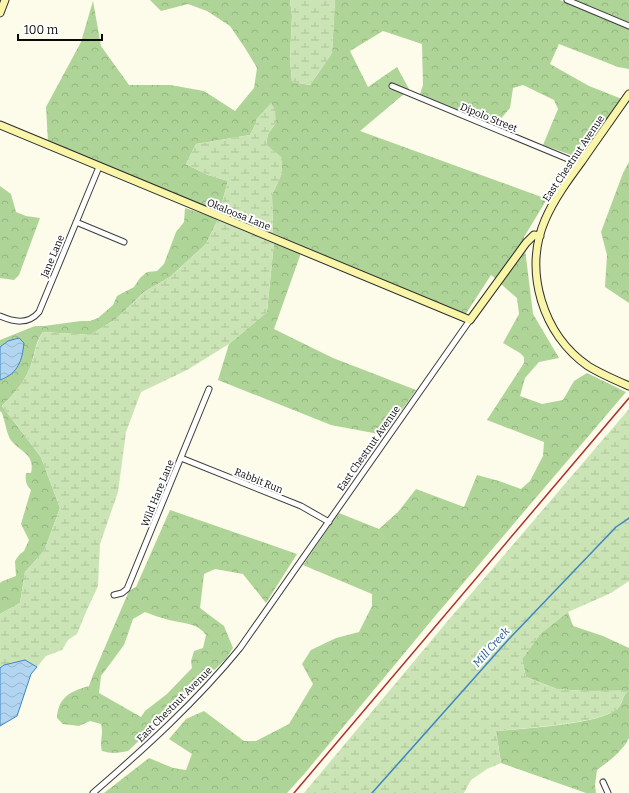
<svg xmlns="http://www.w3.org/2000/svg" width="629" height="793" font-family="Bitter,serif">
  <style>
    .forest { fill: url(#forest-crowns); fill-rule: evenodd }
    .wetland { fill: url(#wetland-marsh) }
    .water { fill: url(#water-waves); stroke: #3e85c2 }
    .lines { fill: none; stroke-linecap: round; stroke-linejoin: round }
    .stream { stroke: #3e85c2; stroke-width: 1.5 }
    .street-casing { stroke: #3d3d3d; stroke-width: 7 }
    .secondary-casing { stroke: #2c2c2c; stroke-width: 9 }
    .street { stroke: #fff; stroke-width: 5 }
    .secondary { stroke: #f9f5a9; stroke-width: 7 }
    .rail { stroke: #af302e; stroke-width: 1.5 }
    .labels { text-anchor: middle; stroke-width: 4; stroke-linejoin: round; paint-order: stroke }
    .street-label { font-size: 10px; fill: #0a0a0a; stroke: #fff }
    .water-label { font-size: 11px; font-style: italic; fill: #1e5791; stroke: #fff }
  </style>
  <defs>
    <pattern id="forest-crowns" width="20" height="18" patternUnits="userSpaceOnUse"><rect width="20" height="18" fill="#aed497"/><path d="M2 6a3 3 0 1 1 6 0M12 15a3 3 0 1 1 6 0" fill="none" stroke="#94b581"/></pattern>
    <pattern id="wetland-marsh" width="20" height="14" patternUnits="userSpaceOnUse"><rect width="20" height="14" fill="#cbe4b6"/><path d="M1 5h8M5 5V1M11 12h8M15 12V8" fill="none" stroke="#adc29b"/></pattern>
    <pattern id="water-waves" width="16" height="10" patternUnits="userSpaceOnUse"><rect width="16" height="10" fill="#b2d5f1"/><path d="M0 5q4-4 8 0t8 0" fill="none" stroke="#98b6cd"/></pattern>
  </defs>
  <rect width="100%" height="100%" fill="#fdfbe9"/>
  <path class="forest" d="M 150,0 L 290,0 L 292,16 L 290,59 L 292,82 L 310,85 L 332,53 L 335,0 L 560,0 L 629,29 L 629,69 L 618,67 L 559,44 L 550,64 L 589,86 L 622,99 L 580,158 L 543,145 L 558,109 L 554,100 L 523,85 L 513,88 L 510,108 L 498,122 L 485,122 L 420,94 L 423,85 L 422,44 L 383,31 L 350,51 L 368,87 L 397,67 L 409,89 L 408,90 L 390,83 L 388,88 L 404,94 L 360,131 L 547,199 L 524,237 L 524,240 L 496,279 L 491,275 L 465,315 L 318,254 L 273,233 L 272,195 L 282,173 L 282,158 L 266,145 L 268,134 L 276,123 L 257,118 L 256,123 L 250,135 L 196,144 L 186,164 L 208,175 L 228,181 L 219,213 L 48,142 L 46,107 L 81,42 L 93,1 L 101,46 L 129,85 L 170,85 L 204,91 L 235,111 L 254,88 L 257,68 L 245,48 L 230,26 L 207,11 L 188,4 L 161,11 Z
    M 574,0 L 629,0 L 629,23 Z
    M 629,162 L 629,303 L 605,287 L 607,255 L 601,232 L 623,173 Z
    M 0,186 L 11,194 L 16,212 L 26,216 L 40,218 L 19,275 L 14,280 L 0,278 Z
    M 185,208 L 218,219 L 206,244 L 170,277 L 144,292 L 116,319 L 90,335 L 43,332 C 34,343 35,358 29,370 C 23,384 12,396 2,406 L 41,457 L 60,508 L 44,551 L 25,572 L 20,603 L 0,614 L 0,583 L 3,581 L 16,576 L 15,561 L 19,555 L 24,551 L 29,540 L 21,524 L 31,490 C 26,485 25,480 26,473 L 31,473 C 36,452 16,451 9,437 C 6,430 5,421 2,413 L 0,411 L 0,380 L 5,378 L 8,341 L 0,347 L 0,340 L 35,326 L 44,326 L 81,321 L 90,321 L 98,318 L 113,305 L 117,296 L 134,287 L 140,278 L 147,272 L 157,271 L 164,264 L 176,232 L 184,222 Z
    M 274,242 L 301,253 L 274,329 L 333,358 L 416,390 L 384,435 L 331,425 L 218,380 L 229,344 L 267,312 Z
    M 525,249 L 533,314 L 559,358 L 539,362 L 525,378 L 520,396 L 542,404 L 563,400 L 574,381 L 587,373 L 626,392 L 436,615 L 305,773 L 287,793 L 104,793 L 149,758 L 173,768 L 186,770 L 192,754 L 169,739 L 186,719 L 204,711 L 244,741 L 256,741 L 289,724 L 313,684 L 302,664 L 311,650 L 336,638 L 359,632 L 372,606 L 372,594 L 303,565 L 339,513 L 379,529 L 398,512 L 416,489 L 464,507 L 477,475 L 499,481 L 521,489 L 530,481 L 543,456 L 544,442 L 487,420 L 524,363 L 524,357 L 520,353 L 503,343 L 519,314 L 517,298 L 501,284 Z
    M 170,510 L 297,554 L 266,603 L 243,574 L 215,569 L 204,574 L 200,608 L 224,626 L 233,648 L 226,659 L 128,751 C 118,753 112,754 102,751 C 99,741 104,735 101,724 L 90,721 L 79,726 L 63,724 L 57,718 C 58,697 71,691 89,686 L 93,675 L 129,591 L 136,587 ZM 145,612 C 153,615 161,618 169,620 C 182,623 198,623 206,635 L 203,648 L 194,651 L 191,661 L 192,668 L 167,694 L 145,711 L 141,717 L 99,693 L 101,676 L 124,645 L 133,619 Z
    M 568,612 L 573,626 L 603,636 L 629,648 L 629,738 C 622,752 609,761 597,770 L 595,785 L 596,793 L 586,793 L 501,763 L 496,731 C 520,729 601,724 617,709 C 623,704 622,696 628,691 L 584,691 L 557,689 L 526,677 L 522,659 L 541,633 Z"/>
  <path class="wetland" d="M 290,0 L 335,0 L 332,53 L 310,85 L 292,82 L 290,59 L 292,16 Z
    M 271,103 L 275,109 L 276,123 L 268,134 L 266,145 L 282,158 L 282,173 L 272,195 L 273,233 L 275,234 L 274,235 L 219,213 L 228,181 L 208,175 L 186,164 L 196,144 L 250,135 L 256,123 L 257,118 Z
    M 218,219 L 274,242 L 267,312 L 229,344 L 187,370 L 141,392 L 126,432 L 118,492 L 100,544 L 98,586 L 86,612 L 77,634 L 68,640 L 62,650 L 46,656 L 37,667 L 25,660 L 4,665 L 0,668 L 0,614 L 20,603 L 25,572 L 44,551 L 60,508 L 41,457 L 2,406 C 12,396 23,384 29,370 C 35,358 35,343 43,332 L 90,335 L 116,319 L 144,292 L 170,277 L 206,244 Z
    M 629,409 L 629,581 L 611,593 L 568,612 L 541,633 L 522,659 L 526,677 L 557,689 L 584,691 L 629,690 C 622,696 623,702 618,708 C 606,723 518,729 496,731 L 501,763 L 487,769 L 471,780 L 464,793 L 304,793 L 446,623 Z"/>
  <path class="water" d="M 19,338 L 24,343 C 22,360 19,373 0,380 L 0,347 L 8,341 Z
    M 25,660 L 37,667 L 31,674 L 17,716 L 0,726 L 0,668 L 4,665 Z"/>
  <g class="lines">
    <path class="stream" d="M 372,793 L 508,640 L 616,527 L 629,518"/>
    <defs>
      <path id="street" d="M 567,0 L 629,26
        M 392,86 L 580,164
        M 76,222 L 124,242
        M 0,316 C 14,322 28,325 39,312 L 99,167
        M 181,458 L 301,506 L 329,522
        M 114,595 L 122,593 L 127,589 L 209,389
        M 603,782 L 608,793
        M 93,793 C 145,748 196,702 240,648 L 470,320"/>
      <path id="secondary" d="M 0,13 L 5,0
        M 629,94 C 613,117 597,139 582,161 C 568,180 554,199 545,220 C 523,271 543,335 588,366 C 601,374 615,380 629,386
        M 0,125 L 470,320 L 526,243 L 534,235 L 540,236"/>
    </defs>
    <use href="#street" class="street-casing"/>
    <use href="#secondary" class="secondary-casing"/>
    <use href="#street" class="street"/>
    <use href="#secondary" class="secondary"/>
    <path class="rail" d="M 294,793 L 629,398"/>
  </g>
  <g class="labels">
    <g class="street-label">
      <text transform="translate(489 117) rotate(22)" y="4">Dipolo Street</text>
      <text transform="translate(573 158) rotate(-56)" y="4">East Chestnut Avenue</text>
      <text transform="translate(239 214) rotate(22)" y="4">Okaloosa Lane</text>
      <text transform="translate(52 256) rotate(-67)" y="4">Jane Lane</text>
      <text transform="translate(368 448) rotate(-55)" y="4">East Chestnut Avenue</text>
      <text transform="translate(259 480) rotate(22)" y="4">Rabbit Run</text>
      <text transform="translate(157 493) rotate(-68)" y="4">Wild Hare Lane</text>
      <text transform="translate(174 704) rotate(-45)" y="4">East Chestnut Avenue</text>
    </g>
    <g class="water-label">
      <text transform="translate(491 647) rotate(-48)" y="4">Mill Creek</text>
    </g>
  </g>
  <path d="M18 34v6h84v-6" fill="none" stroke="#0a0a0a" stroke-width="2"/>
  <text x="24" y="34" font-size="12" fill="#0a0a0a" stroke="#ffffff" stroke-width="3" paint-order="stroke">100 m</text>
</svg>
